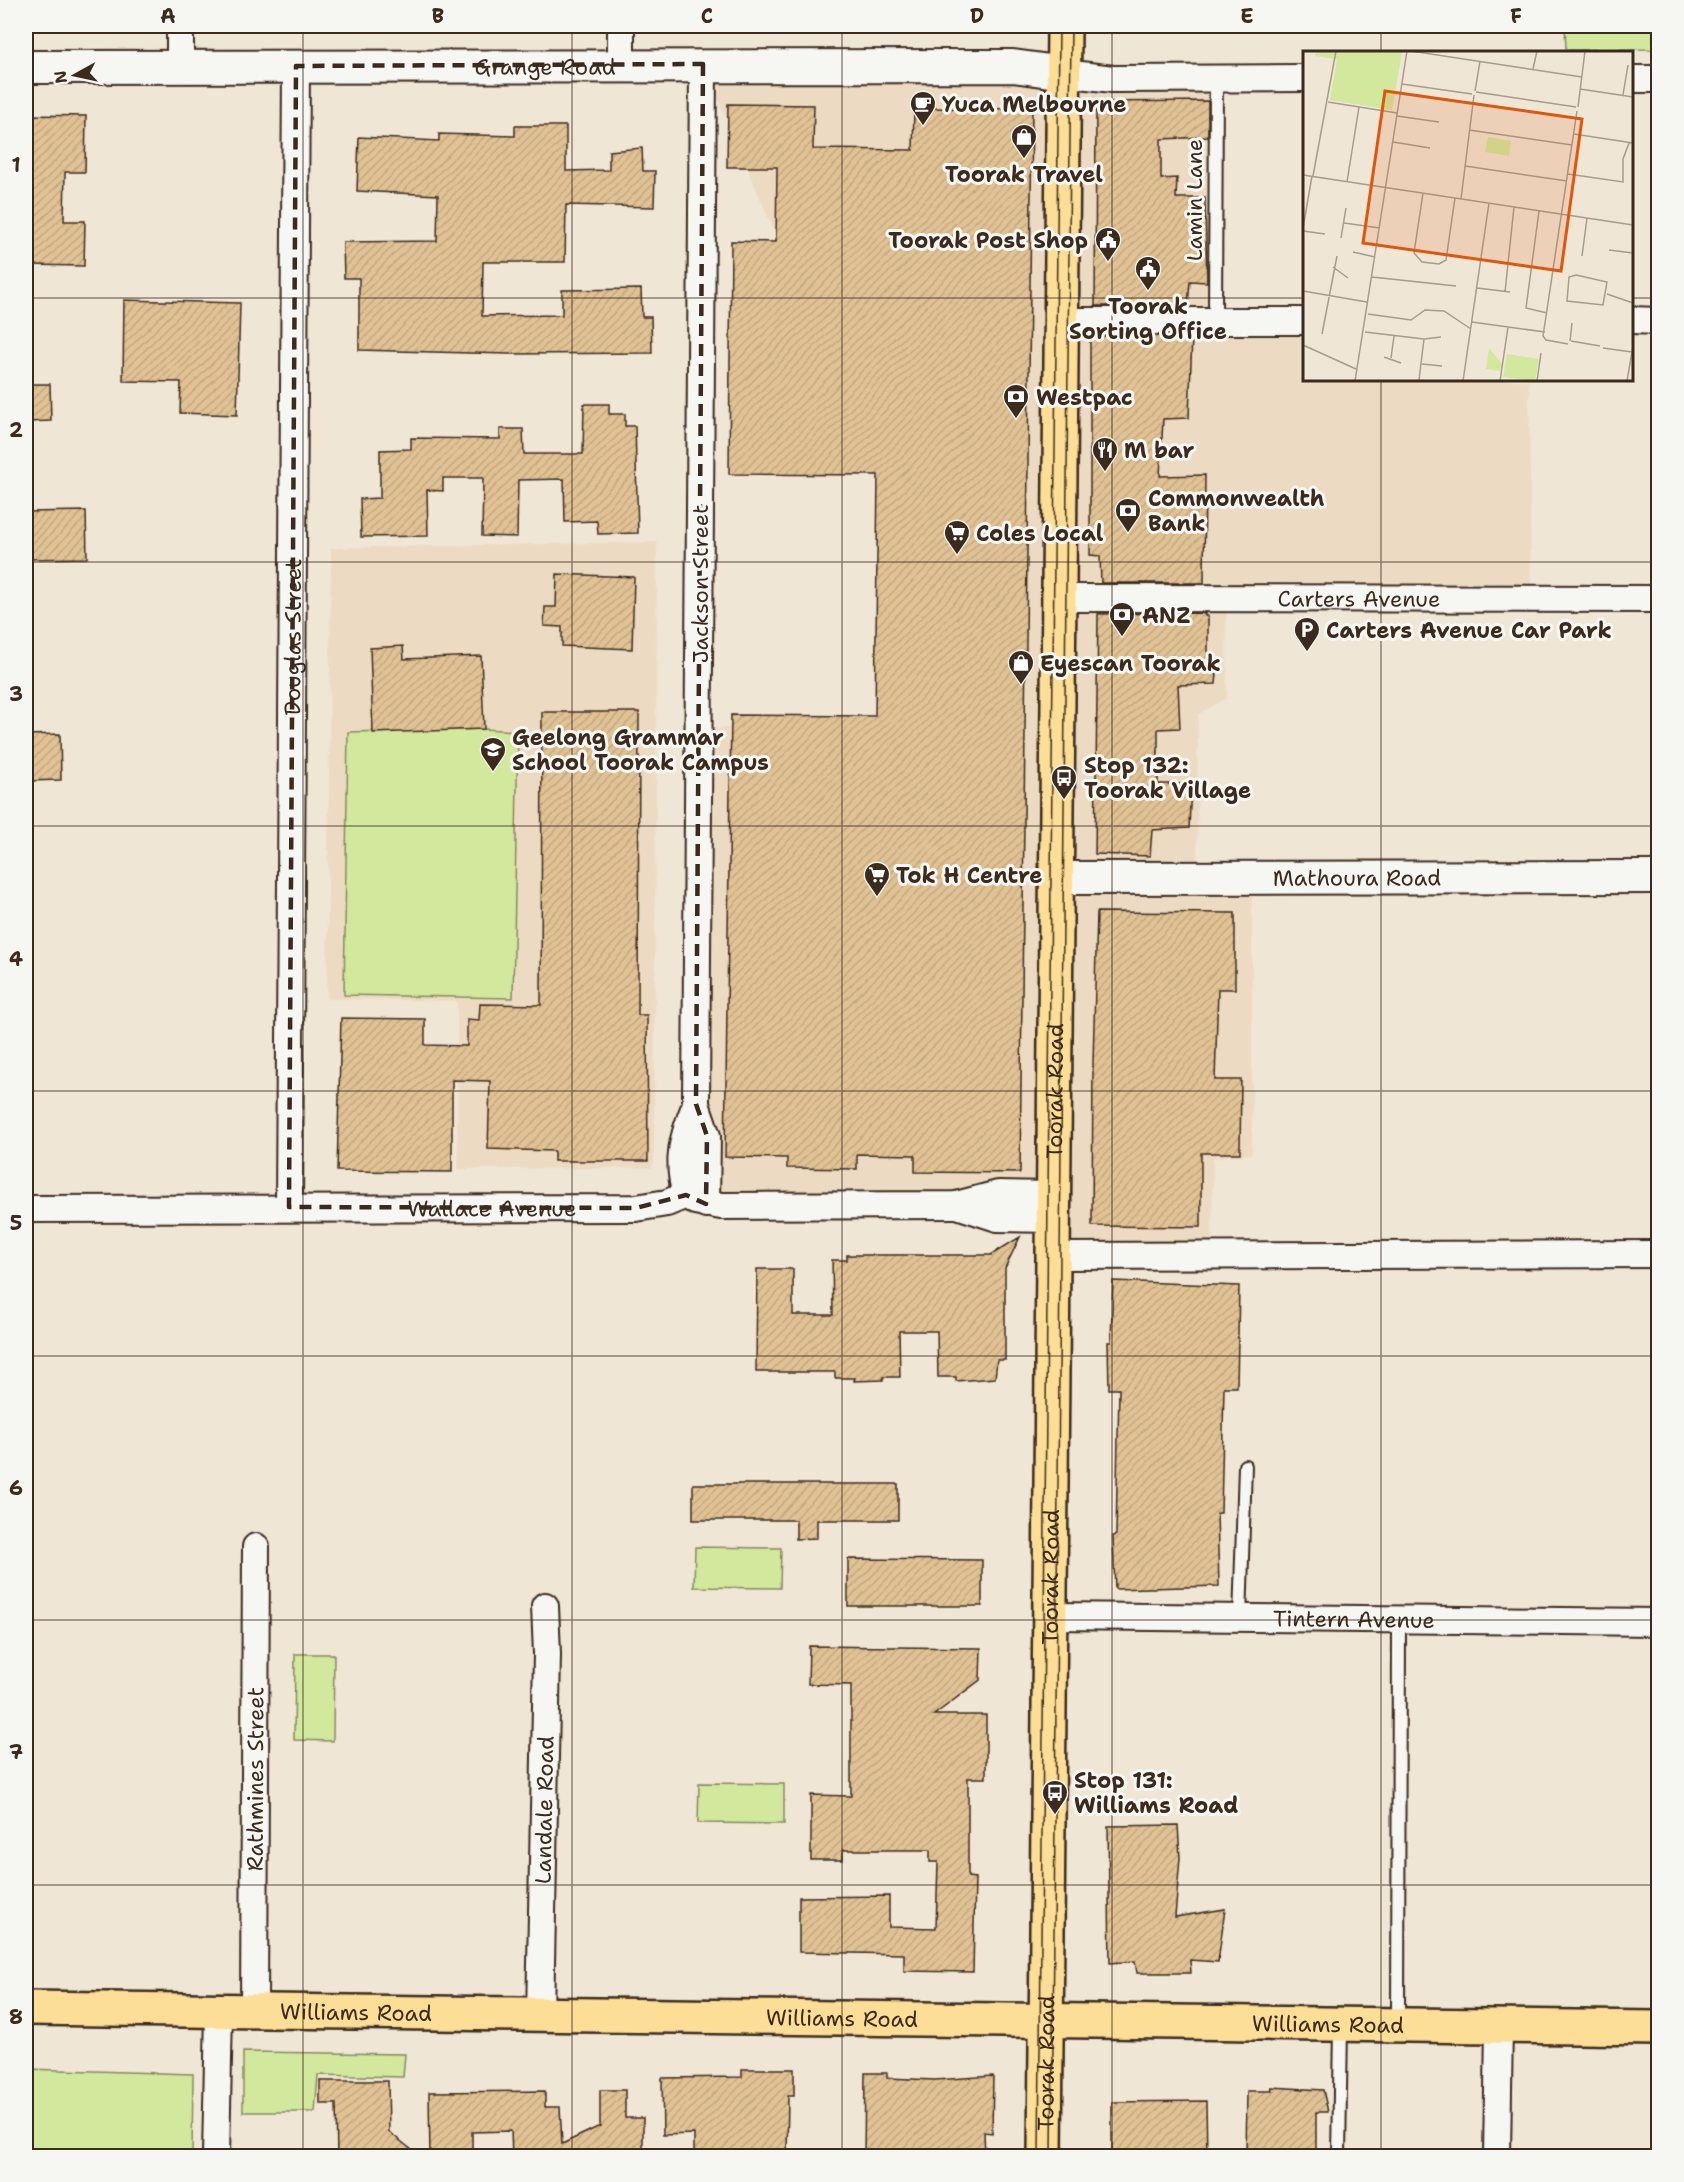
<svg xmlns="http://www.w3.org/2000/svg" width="1684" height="2182" font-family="'Shantell Sans',sans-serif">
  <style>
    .built { fill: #ecdbc2 }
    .garden { fill: #d2e89d; stroke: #86895e; stroke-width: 1.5 }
    .building { fill: url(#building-hatch); stroke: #3b2a1e; stroke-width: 1.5 }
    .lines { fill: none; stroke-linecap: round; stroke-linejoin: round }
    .service-casing { stroke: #3b2a1e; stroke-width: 16 }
    .minor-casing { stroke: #3b2a1e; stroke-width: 30 }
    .tertiary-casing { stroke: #3b2a1e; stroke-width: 36 }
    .primary-casing { stroke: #3b2a1e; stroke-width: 38 }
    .service { stroke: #f6f6f2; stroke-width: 12 }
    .minor { stroke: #f6f6f2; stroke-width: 26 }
    .tertiary { stroke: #f6f6f2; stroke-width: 32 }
    .primary { stroke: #fdde96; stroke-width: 33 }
    .tram { stroke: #3b2a1e; stroke-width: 1.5 }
    .marked { fill: none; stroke: #3b2a1e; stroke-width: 4.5; stroke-dasharray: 12 8; stroke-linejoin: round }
    .grid { fill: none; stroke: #3b2a1e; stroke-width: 1.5; stroke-opacity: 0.55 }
    .labels { text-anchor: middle; stroke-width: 6; stroke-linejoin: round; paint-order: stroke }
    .street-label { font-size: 22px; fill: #3b2a1e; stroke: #f6f6f2 }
    .poi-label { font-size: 22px; font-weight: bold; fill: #3b2a1e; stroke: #f6f6f2; text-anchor: start }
    .inset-road { fill: none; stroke: #a89b8c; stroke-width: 1.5 }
    .view { fill: #df570d; fill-opacity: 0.15; stroke: #df570d; stroke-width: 3 }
    .inset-edge { fill: none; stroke: #3b2a1e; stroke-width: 3 }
    .neatline { fill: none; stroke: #3b2a1e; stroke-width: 2 }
    .grid-label { font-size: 20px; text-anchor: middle; font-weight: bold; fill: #3b2a1e }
  </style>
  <defs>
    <pattern id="building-hatch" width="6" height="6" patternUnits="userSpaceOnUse" patternTransform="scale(1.5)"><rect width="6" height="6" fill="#e1c294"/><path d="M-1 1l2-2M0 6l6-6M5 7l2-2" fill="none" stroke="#c2a77f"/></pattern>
  </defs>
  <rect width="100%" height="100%" fill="#f0e6d6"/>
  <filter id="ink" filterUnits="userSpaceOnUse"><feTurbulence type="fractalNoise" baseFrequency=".0167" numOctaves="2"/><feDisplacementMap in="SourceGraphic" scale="12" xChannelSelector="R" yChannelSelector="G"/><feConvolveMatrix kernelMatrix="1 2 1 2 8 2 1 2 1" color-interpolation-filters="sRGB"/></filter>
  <g filter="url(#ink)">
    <path class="built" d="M 703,64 L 1216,78 L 1215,320 L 1304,321 L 1304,380 L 1529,380 L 1531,600 L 1226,598 L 1227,698 L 1198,714 L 1197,878 L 1252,878 L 1252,1154 L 1213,1158 L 1212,1254 L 1054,1256 L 1053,1219 L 721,1206 L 696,1104 L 699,730 L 875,716 L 878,475 Z
      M 657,542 L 654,1163 L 651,1168 L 458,1169 L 457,1001 L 327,999 L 331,548 Z"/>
    <path class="garden" d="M 1565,26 L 1653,26 L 1653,49 L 1566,50 Z
      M 484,729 L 518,731 L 513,998 L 344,995 L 348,732 Z
      M 695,1547 L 781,1548 L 780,1588 L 694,1587 Z
      M 295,1654 L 334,1654 L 333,1741 L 294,1740 Z
      M 699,1783 L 784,1784 L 784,1824 L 698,1823 Z
      M 243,2052 L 405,2054 L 403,2077 L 318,2075 L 315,2112 L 243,2112 Z
      M 26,2069 L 193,2074 L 192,2156 L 26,2156 Z"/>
    <path class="building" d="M 1208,101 L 1208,137 L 1161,139 L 1161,179 L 1177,178 L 1176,198 L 1205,198 L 1207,282 L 1190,281 L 1188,306 L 1095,306 L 1096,102 Z
      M 728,104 L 814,105 L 813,149 L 913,150 L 914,108 L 1032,109 L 1020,1173 L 915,1172 L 915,1155 L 857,1154 L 857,1169 L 787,1168 L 787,1158 L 725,1157 L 731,715 L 875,716 L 878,475 L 729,474 L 731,241 L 776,242 L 777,167 L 727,167 Z
      M 26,115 L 86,116 L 85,172 L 65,172 L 64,221 L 85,221 L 84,266 L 26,265 Z
      M 515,126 L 566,126 L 566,171 L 609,170 L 609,151 L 642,148 L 643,171 L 655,171 L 654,207 L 566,205 L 565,262 L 483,262 L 482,316 L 562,315 L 562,290 L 641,289 L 642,317 L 651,317 L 652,353 L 508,354 L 359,350 L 359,278 L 344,278 L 343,242 L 437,241 L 438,195 L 357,191 L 359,137 L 439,141 L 439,134 L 515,136 Z
      M 124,300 L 240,303 L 237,415 L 180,413 L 181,382 L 123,381 Z
      M 1090,336 L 1192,336 L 1189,418 L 1163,419 L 1160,476 L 1205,475 L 1204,583 L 1101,583 L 1100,556 L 1090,555 Z
      M 26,384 L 50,384 L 51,421 L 26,422 Z
      M 584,404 L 609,404 L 609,414 L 625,414 L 625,426 L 635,426 L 638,533 L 598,534 L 597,521 L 565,522 L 564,479 L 518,480 L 517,537 L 482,536 L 483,478 L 443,478 L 443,491 L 427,490 L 428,536 L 361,537 L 360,499 L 380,498 L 380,450 L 411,449 L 411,438 L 500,439 L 500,429 L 523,429 L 524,454 L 583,454 Z
      M 86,511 L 87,558 L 26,559 L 26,512 Z
      M 557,574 L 634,577 L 632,649 L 562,646 L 562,627 L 544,626 L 545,607 L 556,607 Z
      M 1205,613 L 1205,616 L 1208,616 L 1208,657 L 1218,661 L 1216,684 L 1178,685 L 1180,728 L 1158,729 L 1158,784 L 1191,784 L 1189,828 L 1152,830 L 1150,856 L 1095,854 L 1098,614 Z
      M 403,646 L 404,659 L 481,656 L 484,729 L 373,733 L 370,648 Z
      M 542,712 L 639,712 L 638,1015 L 647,1015 L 648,1161 L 554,1161 L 554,1151 L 488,1149 L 490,1081 L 452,1080 L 452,1172 L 337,1171 L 341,1018 L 425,1019 L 425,1045 L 467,1046 L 467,1019 L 479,1020 L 480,1004 L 541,1005 Z
      M 60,734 L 61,780 L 26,781 L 26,735 Z
      M 1097,912 L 1235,913 L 1235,989 L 1218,989 L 1215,1080 L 1241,1080 L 1240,1153 L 1201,1153 L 1201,1227 L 1092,1226 L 1093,1063 Z
      M 1020,1237 L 1005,1268 L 1005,1360 L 997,1360 L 995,1378 L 956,1381 L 956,1377 L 938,1377 L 937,1331 L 899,1331 L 900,1377 L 883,1377 L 883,1380 L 854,1381 L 855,1378 L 835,1378 L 835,1372 L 756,1372 L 757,1269 L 793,1269 L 793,1315 L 833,1315 L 832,1260 L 847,1260 L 847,1255 L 991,1255 Z
      M 1113,1281 L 1239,1286 L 1237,1387 L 1224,1387 L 1221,1513 L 1217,1513 L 1219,1586 L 1115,1589 L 1113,1536 L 1116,1535 L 1119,1389 L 1109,1389 L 1108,1342 L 1111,1342 Z
      M 693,1484 L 898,1484 L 898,1520 L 817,1520 L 817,1538 L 796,1539 L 796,1520 L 693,1520 Z
      M 848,1559 L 982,1560 L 982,1606 L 848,1606 Z
      M 809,1646 L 981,1648 L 980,1680 L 934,1715 L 986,1715 L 986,1778 L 968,1778 L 968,1877 L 975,1878 L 973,1972 L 904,1971 L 904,1954 L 799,1952 L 799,1897 L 889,1896 L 889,1927 L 936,1928 L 938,1862 L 930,1862 L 930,1850 L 843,1850 L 843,1860 L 811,1860 L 811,1795 L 851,1796 L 851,1685 L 808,1684 Z
      M 1178,1825 L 1180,1858 L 1175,1917 L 1225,1909 L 1218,1962 L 1190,1960 L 1191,1973 L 1137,1973 L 1135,1961 L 1110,1963 L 1108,1826 Z
      M 742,2069 L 794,2069 L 794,2096 L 788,2096 L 787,2157 L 694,2156 L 694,2134 L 663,2135 L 662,2078 L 742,2077 Z
      M 865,2073 L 887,2073 L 887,2078 L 935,2080 L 993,2076 L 992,2133 L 984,2132 L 985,2157 L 864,2157 Z
      M 320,2081 L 388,2081 L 389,2132 L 421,2157 L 337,2157 L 336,2104 L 320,2104 Z
      M 1271,2087 L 1323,2090 L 1328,2112 L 1316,2112 L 1316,2157 L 1246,2157 L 1247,2091 L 1272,2091 Z
      M 600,2090 L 625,2090 L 625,2118 L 643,2118 L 643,2157 L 512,2157 L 511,2131 L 472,2132 L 472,2157 L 430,2157 L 429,2092 L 545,2091 L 545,2107 L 560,2107 L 562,2144 L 600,2126 Z
      M 1206,2101 L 1207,2157 L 1112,2157 L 1112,2102 Z"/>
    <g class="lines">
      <defs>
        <path id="service" d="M 1215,321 L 1216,78
          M 1240,1619 L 1245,1466
          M 1398,2023 L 1399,1620
          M 1339,2156 L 1341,2026"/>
        <g id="minor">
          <path d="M 621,64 L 621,26"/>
          <path d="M 703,64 L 696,1104 L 707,1136 L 706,1204"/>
          <path d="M 180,67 L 180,26"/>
          <path d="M 1064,73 L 1113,79 L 1304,78"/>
          <path d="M 1632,79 L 1658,79"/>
          <path d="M 1632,320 L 1658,321"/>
          <path d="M 1062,321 L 1304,321"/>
          <path id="s1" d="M 1059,598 L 1658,599"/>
          <path d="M 686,1195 C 676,1160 683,1136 696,1104"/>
          <path d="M 957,1205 L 997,1218 L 1053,1219"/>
          <path id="s2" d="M 289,1207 L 296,66"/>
          <path id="s3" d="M 26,1209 L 636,1208 L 667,1203 L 686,1195 L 695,1201 L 721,1206 L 956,1205 L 998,1194 L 1054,1195"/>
          <path d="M 1054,1256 L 1658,1254"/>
          <path id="s4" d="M 1051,1616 L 1658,1622"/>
          <path id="s5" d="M 254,2011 L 256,1547"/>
          <path id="s6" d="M 540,2016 L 547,1654 L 545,1606"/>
          <path d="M 216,2156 L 219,2011"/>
          <path d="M 1497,2156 L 1499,2025"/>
        </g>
        <g id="tertiary">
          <path id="s7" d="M 26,67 L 1013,66 L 1064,73"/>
          <path id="s8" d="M 1057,878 L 1658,877"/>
        </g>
        <g id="primary">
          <path id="s9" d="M 26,2008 L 1658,2028"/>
          <path id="s10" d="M 1045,2156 L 1064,26"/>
        </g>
      </defs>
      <use href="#service" class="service-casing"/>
      <use href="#minor" class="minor-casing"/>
      <use href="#tertiary" class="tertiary-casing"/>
      <use href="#primary" class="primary-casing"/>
      <use href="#service" class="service"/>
      <use href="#minor" class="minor"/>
      <use href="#tertiary" class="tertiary"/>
      <use href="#primary" class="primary"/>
      <path class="tram" d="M 1039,2156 L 1059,26
        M 1052,2156 L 1071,26"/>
    </g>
  </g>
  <path class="marked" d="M 703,64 L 696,1104 L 707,1136 L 706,1204 L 686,1195 L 636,1208 L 289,1207 L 296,66 Z"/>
  <path class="grid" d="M 303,26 L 303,2156M 572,26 L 572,2156M 842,26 L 842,2156M 1112,26 L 1112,2156M 1381,26 L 1381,52M 26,298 L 1304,298M 1632,298 L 1658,298M 1381,380 L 1381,2156M 26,562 L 1658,562M 26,826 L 1658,826M 26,1091 L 1658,1091M 26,1356 L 1658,1356M 26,1620 L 1658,1620M 26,1885 L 1658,1885"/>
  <defs>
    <symbol id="cafe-pin" viewBox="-11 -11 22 30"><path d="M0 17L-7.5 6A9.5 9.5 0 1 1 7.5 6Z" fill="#3b2a1e" stroke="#f6f6f2"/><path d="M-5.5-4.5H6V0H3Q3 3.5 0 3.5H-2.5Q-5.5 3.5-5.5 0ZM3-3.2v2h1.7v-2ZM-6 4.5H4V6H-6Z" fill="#fff"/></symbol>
    <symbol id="shop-pin" viewBox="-11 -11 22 30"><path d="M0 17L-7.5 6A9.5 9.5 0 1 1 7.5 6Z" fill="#3b2a1e" stroke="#f6f6f2"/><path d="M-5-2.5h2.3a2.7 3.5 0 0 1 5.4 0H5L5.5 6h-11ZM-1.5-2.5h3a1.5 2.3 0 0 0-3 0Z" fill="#fff"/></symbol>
    <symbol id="civic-pin" viewBox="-11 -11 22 30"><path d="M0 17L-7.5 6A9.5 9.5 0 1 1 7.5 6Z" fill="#3b2a1e" stroke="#f6f6f2"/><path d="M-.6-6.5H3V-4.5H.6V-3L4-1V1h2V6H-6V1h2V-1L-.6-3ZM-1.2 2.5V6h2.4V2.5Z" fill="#fff"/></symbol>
    <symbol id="bank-pin" viewBox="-11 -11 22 30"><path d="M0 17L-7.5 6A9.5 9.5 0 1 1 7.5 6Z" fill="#3b2a1e" stroke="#f6f6f2"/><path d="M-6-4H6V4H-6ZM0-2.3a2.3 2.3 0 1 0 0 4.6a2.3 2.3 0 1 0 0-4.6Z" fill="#fff"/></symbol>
    <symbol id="restaurant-pin" viewBox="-11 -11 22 30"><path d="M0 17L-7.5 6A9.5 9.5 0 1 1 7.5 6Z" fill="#3b2a1e" stroke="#f6f6f2"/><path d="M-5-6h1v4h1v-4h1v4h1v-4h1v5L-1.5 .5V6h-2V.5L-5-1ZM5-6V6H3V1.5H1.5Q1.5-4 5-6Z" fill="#fff"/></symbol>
    <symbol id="supermarket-pin" viewBox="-11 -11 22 30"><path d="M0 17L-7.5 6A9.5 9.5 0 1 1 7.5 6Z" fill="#3b2a1e" stroke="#f6f6f2"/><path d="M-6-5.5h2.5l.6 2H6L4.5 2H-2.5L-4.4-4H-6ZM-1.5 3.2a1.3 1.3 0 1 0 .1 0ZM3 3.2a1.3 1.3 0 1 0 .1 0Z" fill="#fff"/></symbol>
    <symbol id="parking-pin" viewBox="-11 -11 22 30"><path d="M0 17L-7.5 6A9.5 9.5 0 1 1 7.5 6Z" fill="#3b2a1e" stroke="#f6f6f2"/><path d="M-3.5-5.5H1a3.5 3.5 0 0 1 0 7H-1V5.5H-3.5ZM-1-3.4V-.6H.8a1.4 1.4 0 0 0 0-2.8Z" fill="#fff"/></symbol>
    <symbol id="school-pin" viewBox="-11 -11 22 30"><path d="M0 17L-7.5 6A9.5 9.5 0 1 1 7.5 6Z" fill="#3b2a1e" stroke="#f6f6f2"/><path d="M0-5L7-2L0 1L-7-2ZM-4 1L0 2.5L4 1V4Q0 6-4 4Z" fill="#fff"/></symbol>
    <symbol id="bus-pin" viewBox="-11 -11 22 30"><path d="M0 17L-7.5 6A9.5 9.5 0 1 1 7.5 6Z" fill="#3b2a1e" stroke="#f6f6f2"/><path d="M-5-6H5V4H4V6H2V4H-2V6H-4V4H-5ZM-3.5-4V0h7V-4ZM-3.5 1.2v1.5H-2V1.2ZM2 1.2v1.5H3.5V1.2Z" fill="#fff"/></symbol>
  </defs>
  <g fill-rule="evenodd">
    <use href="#cafe-pin" x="908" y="89" width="30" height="40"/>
    <use href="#shop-pin" x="1009" y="122" width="30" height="40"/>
    <use href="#civic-pin" x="1093" y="225" width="30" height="40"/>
    <use href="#civic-pin" x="1133" y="254" width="30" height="40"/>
    <use href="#bank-pin" x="1001" y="382" width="30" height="40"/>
    <use href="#restaurant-pin" x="1090" y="435" width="30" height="40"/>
    <use href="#bank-pin" x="1113" y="496" width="30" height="40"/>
    <use href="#supermarket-pin" x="942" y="518" width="30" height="40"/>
    <use href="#bank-pin" x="1107" y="600" width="30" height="40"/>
    <use href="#parking-pin" x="1292" y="615" width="30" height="40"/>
    <use href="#shop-pin" x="1006" y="648" width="30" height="40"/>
    <use href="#school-pin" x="478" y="735" width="30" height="40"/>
    <use href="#bus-pin" x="1049" y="763" width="30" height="40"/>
    <use href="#supermarket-pin" x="862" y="860" width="30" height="40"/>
    <use href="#bus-pin" x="1040" y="1778" width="30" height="40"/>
  </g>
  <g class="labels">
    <g class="street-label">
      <text dy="8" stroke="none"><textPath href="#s7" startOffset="519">Grange Road</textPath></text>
      <text transform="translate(1194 200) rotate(-90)" y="8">Lamin Lane</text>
      <text transform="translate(700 584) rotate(-90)" y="8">Jackson Street</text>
      <text dy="8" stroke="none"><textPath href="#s1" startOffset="300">Carters Avenue</textPath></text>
      <text dy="8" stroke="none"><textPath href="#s2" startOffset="570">Douglas Street</textPath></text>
      <text dy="8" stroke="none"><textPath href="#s8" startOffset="300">Mathoura Road</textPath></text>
      <text dy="8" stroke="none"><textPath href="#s10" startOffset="1065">Toorak Road</textPath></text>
      <text dy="8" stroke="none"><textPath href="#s3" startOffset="466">Wallace Avenue</textPath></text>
      <text dy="8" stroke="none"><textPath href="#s10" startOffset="579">Toorak Road</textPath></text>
      <text dy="8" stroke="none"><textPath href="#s4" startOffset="303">Tintern Avenue</textPath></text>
      <text dy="8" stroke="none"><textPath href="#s5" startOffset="232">Rathmines Street</textPath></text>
      <text dy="8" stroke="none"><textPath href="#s6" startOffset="206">Landale Road</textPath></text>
      <text dy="8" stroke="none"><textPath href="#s9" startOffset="330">Williams Road</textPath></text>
      <text dy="8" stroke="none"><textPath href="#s9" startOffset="816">Williams Road</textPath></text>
      <text dy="8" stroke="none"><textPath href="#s9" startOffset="1302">Williams Road</textPath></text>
      <text dy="8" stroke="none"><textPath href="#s10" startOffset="93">Toorak Road</textPath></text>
    </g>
    <g class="poi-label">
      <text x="942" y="112">Yuca Melbourne</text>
      <text x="1024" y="182" text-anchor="middle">Toorak Travel</text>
      <text x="1088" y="248" text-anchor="end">Toorak Post Shop</text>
      <text x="1148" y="314" text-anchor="middle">Toorak<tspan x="1148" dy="25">Sorting Office</tspan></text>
      <text x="1036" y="405">Westpac</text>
      <text x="1124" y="458">M bar</text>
      <text x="1148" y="506">Commonwealth<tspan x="1148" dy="25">Bank</tspan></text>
      <text x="976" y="541">Coles Local</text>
      <text x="1142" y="623">ANZ</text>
      <text x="1326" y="638">Carters Avenue Car Park</text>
      <text x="1040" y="671">Eyescan Toorak</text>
      <text x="512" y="745">Geelong Grammar<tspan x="512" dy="25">School Toorak Campus</tspan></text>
      <text x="1084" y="773">Stop 132:<tspan x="1084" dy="25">Toorak Village</tspan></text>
      <text x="896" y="883">Tok H Centre</text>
      <text x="1074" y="1788">Stop 131:<tspan x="1074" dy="25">Williams Road</tspan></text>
    </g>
  </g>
  <g transform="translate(1303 51)">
    <rect width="330" height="330" fill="#f0e6d6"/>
    <path d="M 13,0 L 99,0 L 96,18 L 12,5 ZM 186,297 L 199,313 L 197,320 L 183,318 Z" fill="#d2e89d"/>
    <path d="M 34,8 L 96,18 L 89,59 L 27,49 ZM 185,86 L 208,90 L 206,105 L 182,101 ZM 204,303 L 236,308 L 232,330 L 200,326 Z" fill="#d2e89d"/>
    <path class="inset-road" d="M 108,0 L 279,26M 230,18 L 234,0M 99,33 L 169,43M 277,38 L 330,46M 172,40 L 177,10M 173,41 L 273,56M 320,44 L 325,14M 25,51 L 94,62M 275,56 L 282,0M 94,65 L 136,71M 166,79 L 269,94M 271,83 L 330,92M 90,91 L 127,97M 162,115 L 264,130M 265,123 L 320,131 L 320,108 L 326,92M 0,124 L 330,174M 0,124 L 330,174M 10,125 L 33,0M 44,131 L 56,56M 120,142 L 111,202 L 119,211 L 136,213 L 143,209 L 152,147M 158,148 L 171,44M 236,160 L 223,257 L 244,262M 41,172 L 77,177M 0,177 L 9,125M 0,180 L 22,183M 38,187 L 43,157M 306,199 L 330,202M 50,201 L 72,206M 279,205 L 284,167M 30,216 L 45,227M 273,224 L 304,231 L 300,254 L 264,250 L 266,226 ZM 69,226 L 153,235M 174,237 L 207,241M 0,240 L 64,251M 202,241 L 211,156M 304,243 L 330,252M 65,263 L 108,269 L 122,259 L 141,260 L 168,278M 169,271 L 242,281M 62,281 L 121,288 L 138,286M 19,283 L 34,205M 267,290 L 269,272M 268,290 L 297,295M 265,293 L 243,289 L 240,285 L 274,60M 0,294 L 53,318M 300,297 L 329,301M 81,306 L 98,312M 88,307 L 91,285M 119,313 L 139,315M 116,329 L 121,288M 52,330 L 104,0M 160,330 L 186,152M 197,330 L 205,276M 234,330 L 238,302M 324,330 L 330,295"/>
    <path class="view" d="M 82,40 L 279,68 L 258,220 L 60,192 Z"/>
    <rect width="330" height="330" class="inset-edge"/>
  </g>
  <rect width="1684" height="2182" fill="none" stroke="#f6f6f2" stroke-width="66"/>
  <g transform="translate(75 75) rotate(262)" stroke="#f6f6f2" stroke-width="4.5" paint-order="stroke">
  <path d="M0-4.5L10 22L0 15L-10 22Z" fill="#3b2a1e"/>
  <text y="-9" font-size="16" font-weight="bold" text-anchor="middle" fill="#3b2a1e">N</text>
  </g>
  <rect x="33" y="33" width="1618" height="2116" class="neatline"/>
  <g class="grid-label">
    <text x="168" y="23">A</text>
    <text x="438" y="23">B</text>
    <text x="707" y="23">C</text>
    <text x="977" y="23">D</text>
    <text x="1247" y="23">E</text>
    <text x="1516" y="23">F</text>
    <text x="16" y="172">1</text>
    <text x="16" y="437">2</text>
    <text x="16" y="701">3</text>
    <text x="16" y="966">4</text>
    <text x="16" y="1230">5</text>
    <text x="16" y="1495">6</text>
    <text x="16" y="1759">7</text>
    <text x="16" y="2024">8</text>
  </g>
</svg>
